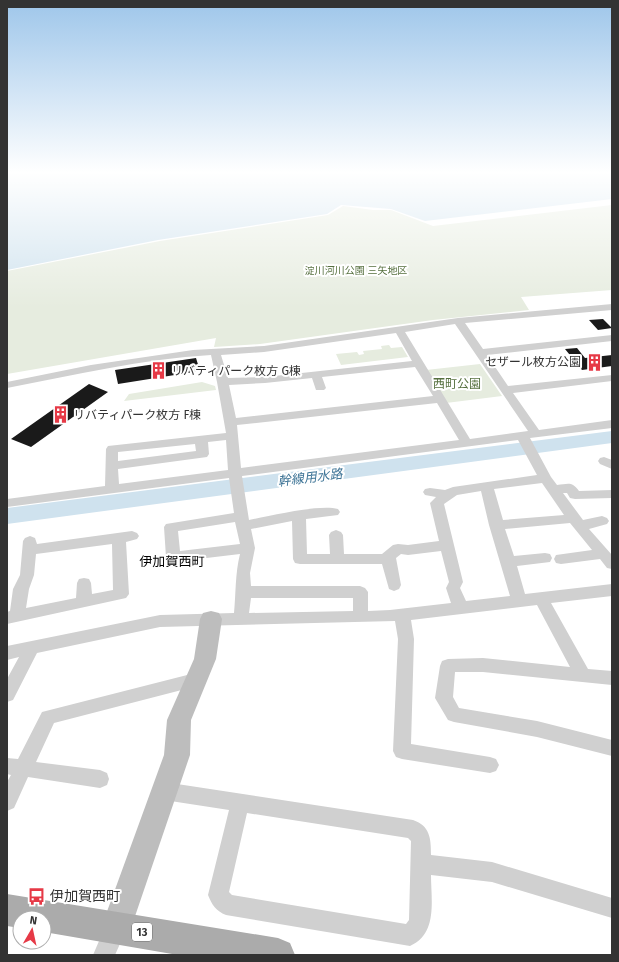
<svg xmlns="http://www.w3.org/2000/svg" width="619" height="962" font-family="'Fira Sans','Noto Sans JP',sans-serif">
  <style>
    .green { fill: #e6ecdf }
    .water { fill: #cfe2ee }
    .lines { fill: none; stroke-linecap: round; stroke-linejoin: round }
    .river { fill: #cfe2ee; fill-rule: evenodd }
    .building { fill: #1a1a1a }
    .street { fill: #d0d0d0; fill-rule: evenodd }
    .secondary { fill: #bdbdbd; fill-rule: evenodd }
    .primary { fill: #ababab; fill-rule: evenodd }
    .labels { text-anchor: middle; stroke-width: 4; stroke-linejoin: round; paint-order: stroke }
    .far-park-label { font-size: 10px; fill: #56703f; stroke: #fff }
    .shield { fill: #fff; stroke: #707070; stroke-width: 1 }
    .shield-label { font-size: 11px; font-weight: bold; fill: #333 }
    .poi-label { font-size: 12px; fill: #333; stroke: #fff; text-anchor: start }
    .park-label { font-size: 12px; fill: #56703f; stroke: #fff }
    .water-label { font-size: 13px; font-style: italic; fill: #3f7597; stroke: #fff }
    .neighbourhood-label { font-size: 13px; fill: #000; stroke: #fff }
    .near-poi-label { font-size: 14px; fill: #333; stroke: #fff; text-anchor: start }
  </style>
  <rect width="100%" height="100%" fill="#fff"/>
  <path class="green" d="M 612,205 L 612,290 L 521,297 L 529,310 L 433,320 L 260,344 L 214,347 L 216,338 L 7,374 L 7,271 L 160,241 L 328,215 L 343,206 L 373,210 L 391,210 L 433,226 Z
    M 389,345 L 391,348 L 402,347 L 408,357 L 341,365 L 336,354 L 357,352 L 359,355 L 364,354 L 363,351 L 382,349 L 381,346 Z
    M 480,364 L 502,396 L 446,403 L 426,370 Z
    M 202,382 L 215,386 L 216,390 L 124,401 L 129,394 Z"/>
  <path class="water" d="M 7,173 L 612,173 L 612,199 L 425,221 L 391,209 L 341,205 L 327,214 L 158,240 L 7,270 Z"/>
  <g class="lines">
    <path class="river" d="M 612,431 L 612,443 L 7,524 L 7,508 Z"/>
  </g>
  <path class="building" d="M 603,319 L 612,328 L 598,330 L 589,320 Z
    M 577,348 L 585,358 L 612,355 L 612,366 L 582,370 L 565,349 Z
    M 196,358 L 200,371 L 118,384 L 115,370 Z
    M 89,384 L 108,392 L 31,447 L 11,439 Z"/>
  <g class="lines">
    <path class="street" d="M 612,304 L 612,310 L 465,323 L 483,349 L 612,335 L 612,341 L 487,355 L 508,386 L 612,375 L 612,381 L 513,393 L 539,430 L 612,420 L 612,428 L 530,438 L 551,477 L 557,485 C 568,484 572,481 579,491 L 612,490 L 612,498 L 575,499 L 570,498 L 567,493 L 563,493 L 583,520 L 602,516 L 607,518 L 609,521 L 607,524 L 589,529 L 612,555 L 612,569 L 607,568 L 600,559 L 561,564 L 556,563 L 554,559 L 556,555 L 592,550 L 570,523 L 505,529 L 514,556 L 545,553 L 550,554 L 552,558 L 550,562 L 517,566 L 525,594 L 612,584 L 612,596 L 551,603 L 588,669 L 612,671 L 612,685 L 483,672 L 455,672 L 453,697 L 459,708 L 537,721 L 612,740 L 612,756 L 537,737 L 454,722 L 448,720 L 435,698 L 440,666 L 442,661 L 448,659 L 483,658 L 570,667 L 537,605 L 411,620 L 414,639 L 411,744 L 490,757 L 496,759 L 499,765 L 496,771 L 490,773 L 402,759 L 396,757 L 393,751 L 398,639 L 395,621 L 160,627 L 37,653 L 13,700 L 7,702 L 7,679 L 19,657 L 7,660 L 7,646 L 160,615 L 234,613 C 236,593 235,574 240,554 L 173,562 L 168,561 L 166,557 L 164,527 L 166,524 L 234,513 L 229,478 L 7,507 L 7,499 L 105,486 L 106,449 L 108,446 L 226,433 L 217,382 L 211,355 C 142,359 74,375 7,388 L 7,382 L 91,365 L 193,350 L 264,346 L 458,318 ZM 455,324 L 528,431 L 470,439 L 405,332 ZM 396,333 L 412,361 L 265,377 L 228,378 L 221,355 L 264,352 ZM 415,367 L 433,396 L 236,418 L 229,385 L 265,383 L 312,378 L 316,390 L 324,390 L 326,388 L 322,377 ZM 437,403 L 459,440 L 241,468 L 237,425 ZM 226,440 L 228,470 L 119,484 L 118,469 L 207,457 L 209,454 L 208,442 ZM 518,440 L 537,475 L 453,487 L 445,490 L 430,488 L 425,489 L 423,492 L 425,495 L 436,497 L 430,503 L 439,541 L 408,545 L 398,544 L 393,545 L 382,554 L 344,554 L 343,535 L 341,532 L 336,530 L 331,532 L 329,535 L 330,554 L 307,554 L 306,519 L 338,515 L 340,512 L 338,509 C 319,504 270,516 249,520 L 242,476 ZM 195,444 L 196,451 L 118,461 L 118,452 ZM 542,483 L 564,515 L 503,520 L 494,489 ZM 481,491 L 489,525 L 510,596 L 466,601 L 460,588 L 463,582 L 444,504 L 457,495 ZM 292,521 L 293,559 L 295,563 L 300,564 L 382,564 L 389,589 L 394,591 L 399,589 L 401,585 L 396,558 L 401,554 L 408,555 L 441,551 L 449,582 L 446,588 L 451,603 L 390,610 L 368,611 L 368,592 L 365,588 L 360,586 L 251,586 L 250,573 L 255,548 L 251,529 ZM 235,522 L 240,544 L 180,551 L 178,531 ZM 251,598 L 353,598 L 353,611 L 249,613 Z
      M 604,457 L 612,460 L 612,469 L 600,464 L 598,461 L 600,458 Z
      M 132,531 L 137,533 L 139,536 L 137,539 L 126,542 L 129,594 L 126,598 L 7,624 L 7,612 L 10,611 L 13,589 L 20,575 L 23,541 L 25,538 L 30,536 L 35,538 L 37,544 ZM 112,544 L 113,590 L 92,594 L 91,583 L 89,579 L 84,578 L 79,579 L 77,583 L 76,598 L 26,608 L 29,589 L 34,575 L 36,554 Z
      M 195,673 L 201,675 L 203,680 L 201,685 L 54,723 L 36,762 L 100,770 L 107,773 L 109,779 L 107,785 L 100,788 L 28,777 L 14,808 L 7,811 L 7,782 L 11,775 L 7,774 L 7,758 L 18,759 L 42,712 Z
      M 164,782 L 413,820 C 430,826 431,838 431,855 L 492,862 L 612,898 L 612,918 L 492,882 L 431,875 C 431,900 438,934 410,946 L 226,915 C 216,911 212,905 208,895 L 229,810 L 164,800 L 157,797 L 155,791 L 157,785 ZM 247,813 L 408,838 L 411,841 L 409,920 L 406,924 L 232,895 L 229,892 Z
      M 116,917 L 124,920 L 127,928 L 115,955 L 93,955 L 108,920 Z"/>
    <path class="secondary" d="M 211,611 L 219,613 L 222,619 L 216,659 L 191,720 L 190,755 L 131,928 L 126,938 L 116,943 L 106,938 L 101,928 L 164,755 L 167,720 L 194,659 L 200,619 L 203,613 Z"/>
    <path class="primary" d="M 7,894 L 278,938 L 290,943 L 295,955 L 178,955 L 44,932 L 44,918 L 20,918 L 20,928 L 7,926 Z"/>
  </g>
  <linearGradient id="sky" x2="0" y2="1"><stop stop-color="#9ec6ea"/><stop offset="0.56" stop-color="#fff"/><stop offset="1" stop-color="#fff" stop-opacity="0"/></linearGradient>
  <rect width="619" height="308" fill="url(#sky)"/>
  <defs>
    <symbol id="building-bare" viewBox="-9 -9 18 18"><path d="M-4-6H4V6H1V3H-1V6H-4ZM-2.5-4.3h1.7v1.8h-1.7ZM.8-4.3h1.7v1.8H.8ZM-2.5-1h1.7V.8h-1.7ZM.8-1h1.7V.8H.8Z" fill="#e63946" stroke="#fff" stroke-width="2.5" paint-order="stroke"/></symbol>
    <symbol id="bus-bare" viewBox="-9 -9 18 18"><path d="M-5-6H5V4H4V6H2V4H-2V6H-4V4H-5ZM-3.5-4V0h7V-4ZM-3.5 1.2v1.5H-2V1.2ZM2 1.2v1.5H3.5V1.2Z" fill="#e63946" stroke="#fff" stroke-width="2.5" paint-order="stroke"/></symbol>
  </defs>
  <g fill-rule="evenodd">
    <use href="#building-bare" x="582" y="350" width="25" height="25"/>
    <use href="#building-bare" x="146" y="358" width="25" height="25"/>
    <use href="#building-bare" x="48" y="402" width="25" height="25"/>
    <use href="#bus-bare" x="24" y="884" width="25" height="25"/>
  </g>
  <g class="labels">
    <g class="far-park-label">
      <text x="356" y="274">淀川河川公園 三矢地区</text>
    </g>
    <rect class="shield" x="132" y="923" width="20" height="18" rx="3"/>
    <g class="shield-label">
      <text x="142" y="936">13</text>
    </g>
    <g class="poi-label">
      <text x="581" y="366" text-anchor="end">セザール枚方公園</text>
      <text x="171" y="375">リバティパーク枚方 G棟</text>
      <text x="73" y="419">リバティパーク枚方 F棟</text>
    </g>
    <g class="park-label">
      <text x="457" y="388">西町公園</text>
    </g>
    <g class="water-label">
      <text transform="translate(310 477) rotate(-7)" y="5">幹線用水路</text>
    </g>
    <g class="neighbourhood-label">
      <text x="172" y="566">伊加賀西町</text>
    </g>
    <g class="near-poi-label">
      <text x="50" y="901">伊加賀西町</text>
    </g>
  </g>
  <rect width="619" height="962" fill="none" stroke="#333333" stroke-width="16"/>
  <g transform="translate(32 930) rotate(9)"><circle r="19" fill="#ffffff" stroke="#adadad"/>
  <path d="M0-3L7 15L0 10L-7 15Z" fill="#e63946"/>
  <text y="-6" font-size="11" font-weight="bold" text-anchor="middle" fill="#333333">N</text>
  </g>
</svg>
